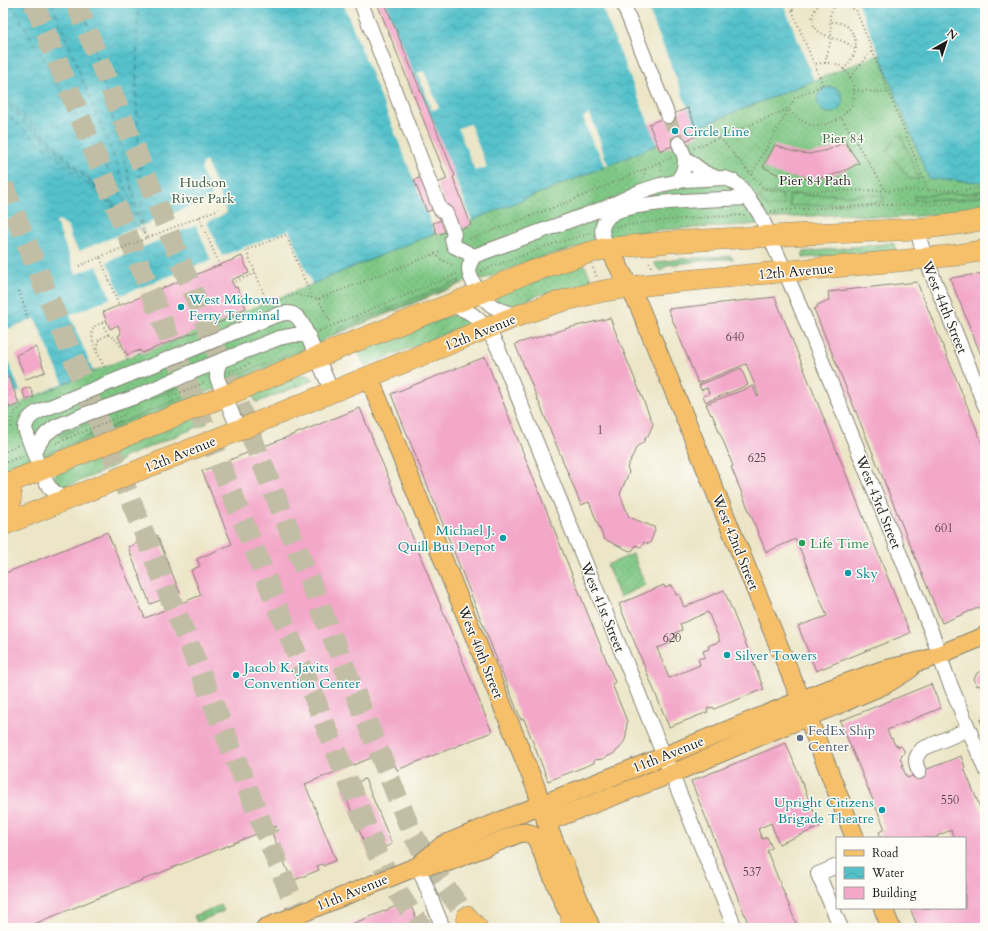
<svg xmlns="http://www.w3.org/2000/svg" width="988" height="931" font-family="Cardo,serif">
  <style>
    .grass { fill: url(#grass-dots); stroke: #4e7250 }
    .garden { fill: url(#garden-furrows); stroke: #4e7250 }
    .water { fill: url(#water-waves); stroke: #386e74 }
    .pier { fill: #ece6c7; fill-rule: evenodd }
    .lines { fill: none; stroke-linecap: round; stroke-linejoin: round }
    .ferry { stroke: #325e62; stroke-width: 1; stroke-dasharray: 5 4; stroke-linecap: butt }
    .building { fill: #f3a7c9; fill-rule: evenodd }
    .minor-tunnel { stroke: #c2bea5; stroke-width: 14; stroke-dasharray: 14 7; stroke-linecap: butt }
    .highway-tunnel { stroke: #c2bea5; stroke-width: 21; stroke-dasharray: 21 10; stroke-linecap: butt }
    .minor-casing { stroke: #848172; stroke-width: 16 }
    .major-casing { stroke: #848172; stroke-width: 20 }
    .highway-casing { stroke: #848172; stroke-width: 22 }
    .path { stroke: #848172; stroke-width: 2; stroke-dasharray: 1 3; stroke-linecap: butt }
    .minor { stroke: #fff; stroke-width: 14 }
    .major { stroke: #f6c06b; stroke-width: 18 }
    .highway { stroke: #f6c06b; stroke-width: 21 }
    .culture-dot { fill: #0f9aa8; stroke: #fdfcf7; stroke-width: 1.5 }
    .leisure-dot { fill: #2e9e5b; stroke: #fdfcf7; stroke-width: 1.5 }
    .service-dot { fill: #5c6f8a; stroke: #fdfcf7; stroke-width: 1.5 }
    .labels { text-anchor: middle; stroke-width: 3; stroke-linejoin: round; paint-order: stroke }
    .number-label { font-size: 12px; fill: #523f47 }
    .culture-label { font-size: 14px; fill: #0d838f; stroke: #fdfcf7; text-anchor: start }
    .park-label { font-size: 14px; fill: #446146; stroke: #fdfcf7 }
    .street-label { font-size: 14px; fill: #1c1c1c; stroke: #fdfcf7 }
    .leisure-label { font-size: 14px; fill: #27864d; stroke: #fdfcf7; text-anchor: start }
    .service-label { font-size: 14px; fill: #4e5e75; stroke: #fdfcf7; text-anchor: start }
  </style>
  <defs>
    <pattern id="grass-dots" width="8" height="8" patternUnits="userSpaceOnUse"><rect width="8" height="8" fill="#7fc885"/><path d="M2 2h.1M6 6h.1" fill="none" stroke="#6dab72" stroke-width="1.8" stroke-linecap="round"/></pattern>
    <pattern id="garden-furrows" width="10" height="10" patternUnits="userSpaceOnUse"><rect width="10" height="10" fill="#7fc885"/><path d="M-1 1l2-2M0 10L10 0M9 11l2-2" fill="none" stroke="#6dab72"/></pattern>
    <pattern id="water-waves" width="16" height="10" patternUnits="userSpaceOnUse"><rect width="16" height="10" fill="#54c1cb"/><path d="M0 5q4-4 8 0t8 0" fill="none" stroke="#49a5ae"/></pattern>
  </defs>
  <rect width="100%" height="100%" fill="#fdfcf7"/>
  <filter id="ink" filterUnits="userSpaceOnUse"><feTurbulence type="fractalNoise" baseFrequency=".025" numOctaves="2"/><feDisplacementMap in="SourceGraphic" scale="8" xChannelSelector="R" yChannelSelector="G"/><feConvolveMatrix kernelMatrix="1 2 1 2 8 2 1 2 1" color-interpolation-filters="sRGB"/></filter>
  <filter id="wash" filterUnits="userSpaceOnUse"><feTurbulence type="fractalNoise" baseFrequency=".012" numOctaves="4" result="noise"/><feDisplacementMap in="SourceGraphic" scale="16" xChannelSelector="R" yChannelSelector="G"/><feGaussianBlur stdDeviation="0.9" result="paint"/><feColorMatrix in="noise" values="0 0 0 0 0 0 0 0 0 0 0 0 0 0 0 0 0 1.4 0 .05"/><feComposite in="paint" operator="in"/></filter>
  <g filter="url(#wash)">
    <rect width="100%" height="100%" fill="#ece6c7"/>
    <path class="grass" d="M 3,3 L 985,3 L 985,203 L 975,208 L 948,214 L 903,217 L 893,218 L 843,214 L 762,219 L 755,224 L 746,225 L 673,229 L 640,233 L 615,237 L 532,260 L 482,280 L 478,277 L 329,337 L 299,355 L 3,475 L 3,410 L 63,383 Z
      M 893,243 L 896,250 L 803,258 L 803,252 Z
      M 731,256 L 733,259 L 718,259 L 667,265 L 660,271 L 654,263 L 679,259 Z
      M 584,264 L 593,282 L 539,295 L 515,305 L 503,305 L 497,301 L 495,298 L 501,294 L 560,272 Z
      M 633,554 L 645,585 L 620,597 L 607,565 Z"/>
    <path class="garden" d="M 901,135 L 919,179 L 910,179 L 887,151 L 896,137 Z
      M 985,190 L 985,195 L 960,200 L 914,200 L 914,196 L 972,193 Z
      M 770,193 L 776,193 L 782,195 L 784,206 L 767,207 L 759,197 L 763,194 Z
      M 798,194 L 814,196 L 832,194 L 849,196 L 867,194 L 883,196 L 884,202 L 790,206 L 789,196 Z
      M 460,280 L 459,284 L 338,333 L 337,330 Z
      M 454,315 L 466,318 L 469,320 L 467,325 L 365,366 L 359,352 L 449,316 Z
      M 299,350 L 300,354 L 234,381 L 231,381 L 230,378 Z
      M 303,374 L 311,377 L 313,379 L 313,380 L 258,402 L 256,402 L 253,396 L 253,394 Z
      M 191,379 L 192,382 L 60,436 L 58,433 Z
      M 196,392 L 197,394 L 195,397 L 48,456 L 45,454 Z
      M 204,414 L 207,423 L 125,457 L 117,464 L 107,470 L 67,486 C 61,486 56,483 55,476 L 56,474 Z
      M 221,905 L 224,911 L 197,922 L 194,916 Z"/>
    <path class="water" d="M 3,3 L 985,3 L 985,181 L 982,182 L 929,179 L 879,54 L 696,128 L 619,161 L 470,221 L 435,233 L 312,284 L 93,371 L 3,410 Z
      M817 100a13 13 0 1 1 26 0a13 13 0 1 1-26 0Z"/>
    <path class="pier" d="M 343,3 L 385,3 L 472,220 L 435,233 Z
      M 600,3 L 646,3 L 696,128 L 657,144 Z
      M 783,3 L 858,3 L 879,54 L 814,80 Z
      M 424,71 L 439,108 L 432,110 L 417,73 Z
      M 590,114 L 601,144 L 600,145 L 608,165 L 605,167 L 596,146 L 594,147 L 583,117 Z
      M 470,124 L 487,167 L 475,171 L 458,128 Z
      M 206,161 L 227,213 L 207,222 L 222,256 L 289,230 L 312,284 L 93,371 L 70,315 L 111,298 L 97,266 L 76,274 L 56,222 L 59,220 L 68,226 L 71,239 L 79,251 L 211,198 L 212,192 L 201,170 L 203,163 ZM 196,225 L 211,260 L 121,295 L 107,262 Z
      M 35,318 L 63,383 L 9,408 L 3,393 L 3,379 L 9,376 L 16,393 L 20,391 L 3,348 L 3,331 Z"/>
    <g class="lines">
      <path class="ferry" d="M 11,3 L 144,233
        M 52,3 L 142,228
        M 82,3 L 143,230
        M 138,3 L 136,93 L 143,230
        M 3,94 L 142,231
        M 3,98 L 113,203
        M 3,102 L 128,219
        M 3,111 L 135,226"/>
    </g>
    <g id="blocks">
      <path class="building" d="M 377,3 L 385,3 L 455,176 L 453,177 L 471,225 L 456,231 L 455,229 L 437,235 L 433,223 L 450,217 L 437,183 L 447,179 Z
        M 688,108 L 699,135 L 660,151 L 649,124 Z
        M 845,142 L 859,163 L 848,169 L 833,175 L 815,179 L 796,178 L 777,174 L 763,167 L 775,145 L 791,151 L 801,153 L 809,154 L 828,150 Z
        M 423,176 L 436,208 L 427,212 L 414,180 Z
        M 242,256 L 249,273 L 231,280 L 235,288 L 237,287 L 246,308 L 232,314 L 233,317 L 142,353 L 140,350 L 127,355 L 118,336 L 121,334 L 118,325 L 110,329 L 103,312 Z
        M 985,273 L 985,365 L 950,278 Z
        M 917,282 L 985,450 L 985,605 L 942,623 L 814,309 L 818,307 L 817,305 L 829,300 L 828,292 Z
        M 775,297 L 910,633 L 816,671 L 798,626 L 827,616 L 796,539 L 766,552 L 731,467 L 733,466 L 727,450 L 712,414 L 711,415 L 706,404 L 753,386 L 757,396 L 759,395 L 746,364 L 698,383 L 668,309 Z
        M 610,318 L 653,424 L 648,436 L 646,437 L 643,443 L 637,446 L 628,466 L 627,467 L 629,472 L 620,494 L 629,517 L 654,527 L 655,530 L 650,543 L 648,544 L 644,542 L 642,546 L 640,547 L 636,545 L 633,550 L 630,551 L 604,539 L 589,502 L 581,505 L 515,344 L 568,328 Z
        M 36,347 L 45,372 L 26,379 L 16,355 Z
        M 485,357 L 615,682 L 612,684 L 627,721 L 626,736 L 625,740 L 620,748 L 613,754 L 602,759 L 594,760 L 594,763 L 548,781 L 524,719 L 521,720 L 391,394 Z
        M 741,368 L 748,385 L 706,402 L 703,396 L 709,394 L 707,388 L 701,390 L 699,385 Z
        M 9,377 L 19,404 L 10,408 L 3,391 L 3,379 Z
        M 30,387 L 34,397 L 26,400 L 22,390 Z
        M 360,408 L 492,732 L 397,770 L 389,751 L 305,784 L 336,860 L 323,866 L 322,864 L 317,866 L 319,870 L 292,881 L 272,833 L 278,830 L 276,826 L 24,928 L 3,928 L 3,574 L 107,532 L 145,618 L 201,595 L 191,570 L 200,566 L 197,559 L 232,544 L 202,471 Z
        M 157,535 L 180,593 L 150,604 L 128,547 Z
        M 664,585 L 665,588 L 672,585 L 676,595 L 679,594 L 684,607 L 724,590 L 764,689 L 714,709 L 713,707 L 707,709 L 708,712 L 669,727 L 619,604 ZM 708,612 L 720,641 L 708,646 L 709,649 L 703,651 L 705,657 L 698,659 L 700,665 L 669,678 L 657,648 L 671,643 L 670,640 L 677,637 L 675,633 L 682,630 L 680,624 Z
        M 984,670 L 985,672 L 985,698 L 980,685 L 977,686 L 974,679 L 977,673 Z
        M 931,684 L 941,708 L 887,730 L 891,739 L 892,738 L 895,745 L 897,745 L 898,747 L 901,746 L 904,750 L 904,754 L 901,756 L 902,757 L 900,758 L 903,765 L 902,766 L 907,778 L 913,776 L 912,775 L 961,756 L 965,767 L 964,768 L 984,817 L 985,816 L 985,928 L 918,928 L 910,908 L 965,908 L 965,838 L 954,838 L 951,830 L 937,836 L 938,838 L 881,838 L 879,832 L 885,829 L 840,721 Z
        M 985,718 L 985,731 L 980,720 Z
        M 786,743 L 820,827 L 779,844 L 771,823 L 758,829 L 762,839 L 767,837 L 772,848 L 767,851 L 798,928 L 750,928 L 691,781 Z
        M 365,779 L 392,844 L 369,854 L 342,788 Z
        M 409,901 L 420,928 L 342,928 Z"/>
    </g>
  </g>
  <g filter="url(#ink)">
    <use href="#blocks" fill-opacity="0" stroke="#848172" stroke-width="1"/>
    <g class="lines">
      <path class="minor-tunnel" d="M 668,116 L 679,143"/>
      <path class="highway-tunnel" d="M 34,3 L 377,853 C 391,880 403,904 423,928
        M 76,3 L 411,831 L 428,861 L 445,887 L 467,917
        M 3,185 L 304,928"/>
      <defs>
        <path id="minor" d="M 361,3 L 440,209 L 446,213 L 454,234 L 452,239 L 454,246 L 474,256
          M 623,3 L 668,116
          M 679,143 L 685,158
          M 677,181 C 683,174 685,168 685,158 L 705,173 L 717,178
          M 917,229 L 920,241 L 929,267 L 985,406
          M 609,248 C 605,241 599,232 604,223 C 607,217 614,212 620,210 C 636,205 653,204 669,202 C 695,200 722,199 749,198
          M 449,305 C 457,307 466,310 473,315 C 484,323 492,336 498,348 L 664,756 L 735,928
          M 517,316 C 509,313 501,311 494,307 C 484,301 468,279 469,268 C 469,264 472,260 474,256 L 607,207 L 639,192 L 660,185 L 685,180 L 724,178 L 733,181 L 741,188 L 759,213 L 762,219 L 797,299 L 931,631 L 946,674 L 985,769
          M 220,362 L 217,370 L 217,378 L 239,430
          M 33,452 L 46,434 L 55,427 L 86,414 L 138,396 L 192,372 L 279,338 L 294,335 L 302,335 L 309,337
          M 66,499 L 59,496 L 49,487 L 40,470 L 25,429 C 26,420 31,415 40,411 L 274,316 C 288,311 295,311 303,325 L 332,392
          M 919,772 C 915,762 914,758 922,749 L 969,729
          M 418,866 L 443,928
          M 837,866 L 818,874 L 841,928
          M 293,917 L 298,928"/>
        <path id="major" d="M 609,248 L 639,306 L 801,700 L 855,838
          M 369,377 L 536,788 C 541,803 545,819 551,834 L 591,928
          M 546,822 L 671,774 L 784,726 L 835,706 L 886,684 L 910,669
          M 418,866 L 448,862 L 520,833 C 528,832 532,833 537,840 L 566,908
          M 883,908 L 891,928
          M 265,928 L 418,866 L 443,845 L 520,813 L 652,761 L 821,692 L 883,670 L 926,660 L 985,636"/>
        <path id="highway" d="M 3,485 L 225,396 L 351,343 L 480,293 L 524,274 L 588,253 L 603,249 L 669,242 L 790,235 L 917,229 L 965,223 L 985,219
          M 9,522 L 11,490 L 10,482
          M 3,525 L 239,430 L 517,316 L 552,304 L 566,300 L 603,291 L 630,287 L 672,282 L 898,261 L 957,255 L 985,250
          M 564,865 L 572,923 L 574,928
          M 467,917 L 477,928"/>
      </defs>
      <use href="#minor" class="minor-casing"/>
      <use href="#major" class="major-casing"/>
      <use href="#highway" class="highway-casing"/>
      <path class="path" d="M 789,3 L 814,64 C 821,63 829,62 836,64 C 849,70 857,86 853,100 C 851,108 846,112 841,117
        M 820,3 C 808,16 810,29 827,36 C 833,39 839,39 845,42 C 849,44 852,47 856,50 C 856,32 848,21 830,22
        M 842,3 L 856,10 L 928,190
        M 793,10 L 793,3
        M 825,63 C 827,55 830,45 831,37 C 832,21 825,18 837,3
        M 844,70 L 852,58 L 856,50
        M 850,77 L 872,51
        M 854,90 L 889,93
        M 720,138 L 759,184 C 767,192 775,190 785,191 L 971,190 L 985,185
        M 694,148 L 788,109 C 805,127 819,131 841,117 L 886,191
        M 659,162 L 662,172
        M 751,175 L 795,98 L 823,85 L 814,64
        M 643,178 L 646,168
        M 771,211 L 800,209 L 882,205 L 943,204 L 960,202 L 985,196
        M 199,217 L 220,266
        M 616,227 C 659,219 702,218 745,215
        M 144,233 L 146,238
        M 470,239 L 573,200 L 672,157
        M 434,254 L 442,260 L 452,265
        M 100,257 L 219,209
        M 649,262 L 652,269
        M 79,266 L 100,257 L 119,306
        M 593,268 L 597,277
        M 481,271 L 550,245 L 591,233
        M 232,283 L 256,273
        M 19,291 L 29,321
        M 318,299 L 330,321
        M 281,300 L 295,294 L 318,299 L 442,251
        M 268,304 L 246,250 L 286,235 L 312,298
        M 238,312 L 240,317
        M 102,323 L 108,335 L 99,339 C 96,354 99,357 106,370
        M 319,331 L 457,274
        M 108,335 C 121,341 123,350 129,363
        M 138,351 L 138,358
        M 97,353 C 94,347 90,333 94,327 C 97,324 102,323 106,321
        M 230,372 L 250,364
        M 169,397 L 206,382
        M 12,427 C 9,418 14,412 22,406
        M 56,443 L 124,415
        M 6,451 L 15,447 L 17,445
        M 3,464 L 22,456"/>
      <use href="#minor" class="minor"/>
      <use href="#major" class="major"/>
      <use href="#highway" class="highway"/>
    </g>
  </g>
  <g class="culture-dot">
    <circle cx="675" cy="131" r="4"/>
    <circle cx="181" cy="307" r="4"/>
    <circle cx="503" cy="538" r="4"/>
    <circle cx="848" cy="573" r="4"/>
    <circle cx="727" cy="655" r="4"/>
    <circle cx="236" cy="675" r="4"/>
    <circle cx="882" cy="810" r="4"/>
  </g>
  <circle class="leisure-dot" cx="802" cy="543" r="4"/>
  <circle class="service-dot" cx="800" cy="738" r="4"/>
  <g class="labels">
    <g class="number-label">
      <text x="735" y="341">640</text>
      <text x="600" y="434">1</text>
      <text x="757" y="462">625</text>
      <text x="944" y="532">601</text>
      <text x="672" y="642">620</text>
      <text x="950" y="804">550</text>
      <text x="752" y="876">537</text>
    </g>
    <g class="culture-label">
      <text x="683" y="136">Circle Line</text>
      <text x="189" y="304">West Midtown<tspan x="189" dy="16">Ferry Terminal</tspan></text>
      <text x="495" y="535" text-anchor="end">Michael J.<tspan x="495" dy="16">Quill Bus Depot</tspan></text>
      <text x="856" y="578">Sky</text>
      <text x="735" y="660">Silver Towers</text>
      <text x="244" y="672">Jacob K. Javits<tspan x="244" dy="16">Convention Center</tspan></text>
      <text x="874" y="807" text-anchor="end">Upright Citizens<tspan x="874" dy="16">Brigade Theatre</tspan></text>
    </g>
    <g class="park-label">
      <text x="843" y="143">Pier 84</text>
      <text x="203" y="187">Hudson<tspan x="203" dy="16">River Park</tspan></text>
    </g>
    <g class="street-label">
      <text x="815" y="185">Pier 84 Path</text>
      <text transform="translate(796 271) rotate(-5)" y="5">12th Avenue</text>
      <text transform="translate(945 307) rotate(68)" y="5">West 44th Street</text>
      <text transform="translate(480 332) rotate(-22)" y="5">12th Avenue</text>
      <text transform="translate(180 454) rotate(-22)" y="5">12th Avenue</text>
      <text transform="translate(879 502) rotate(68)" y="5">West 43rd Street</text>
      <text transform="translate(736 542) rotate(68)" y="5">West 42nd Street</text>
      <text transform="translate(603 607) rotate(68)" y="5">West 41st Street</text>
      <text transform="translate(481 652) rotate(68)" y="5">West 40th Street</text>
      <text transform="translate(668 754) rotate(-22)" y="5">11th Avenue</text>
      <text transform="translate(352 892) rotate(-22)" y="5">11th Avenue</text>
    </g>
    <g class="leisure-label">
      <text x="810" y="548">Life Time</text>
    </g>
    <g class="service-label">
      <text x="808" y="735">FedEx Ship<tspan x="808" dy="16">Center</tspan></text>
    </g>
  </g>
  <rect width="988" height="931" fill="none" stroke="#fdfcf7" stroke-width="16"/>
  <rect x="836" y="837" width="130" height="72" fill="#fdfcf7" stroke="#a3a29f"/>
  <rect x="844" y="850" width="20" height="6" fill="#f6c06b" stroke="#a3a29f"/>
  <text x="872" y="857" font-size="12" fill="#1c1c1c">Road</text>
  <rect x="844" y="867" width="20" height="12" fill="url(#water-waves)" stroke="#a3a29f"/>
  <text x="872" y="877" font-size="12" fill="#1c1c1c">Water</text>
  <rect x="844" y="887" width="20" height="12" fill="#f3a7c9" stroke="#a3a29f"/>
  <text x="872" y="897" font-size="12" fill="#1c1c1c">Building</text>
  <g transform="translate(946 42) rotate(39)" stroke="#fdfcf7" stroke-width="3" paint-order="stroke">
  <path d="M0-3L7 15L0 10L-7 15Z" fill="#1c1c1c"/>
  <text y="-6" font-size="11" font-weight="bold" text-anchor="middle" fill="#1c1c1c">N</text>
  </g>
</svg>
